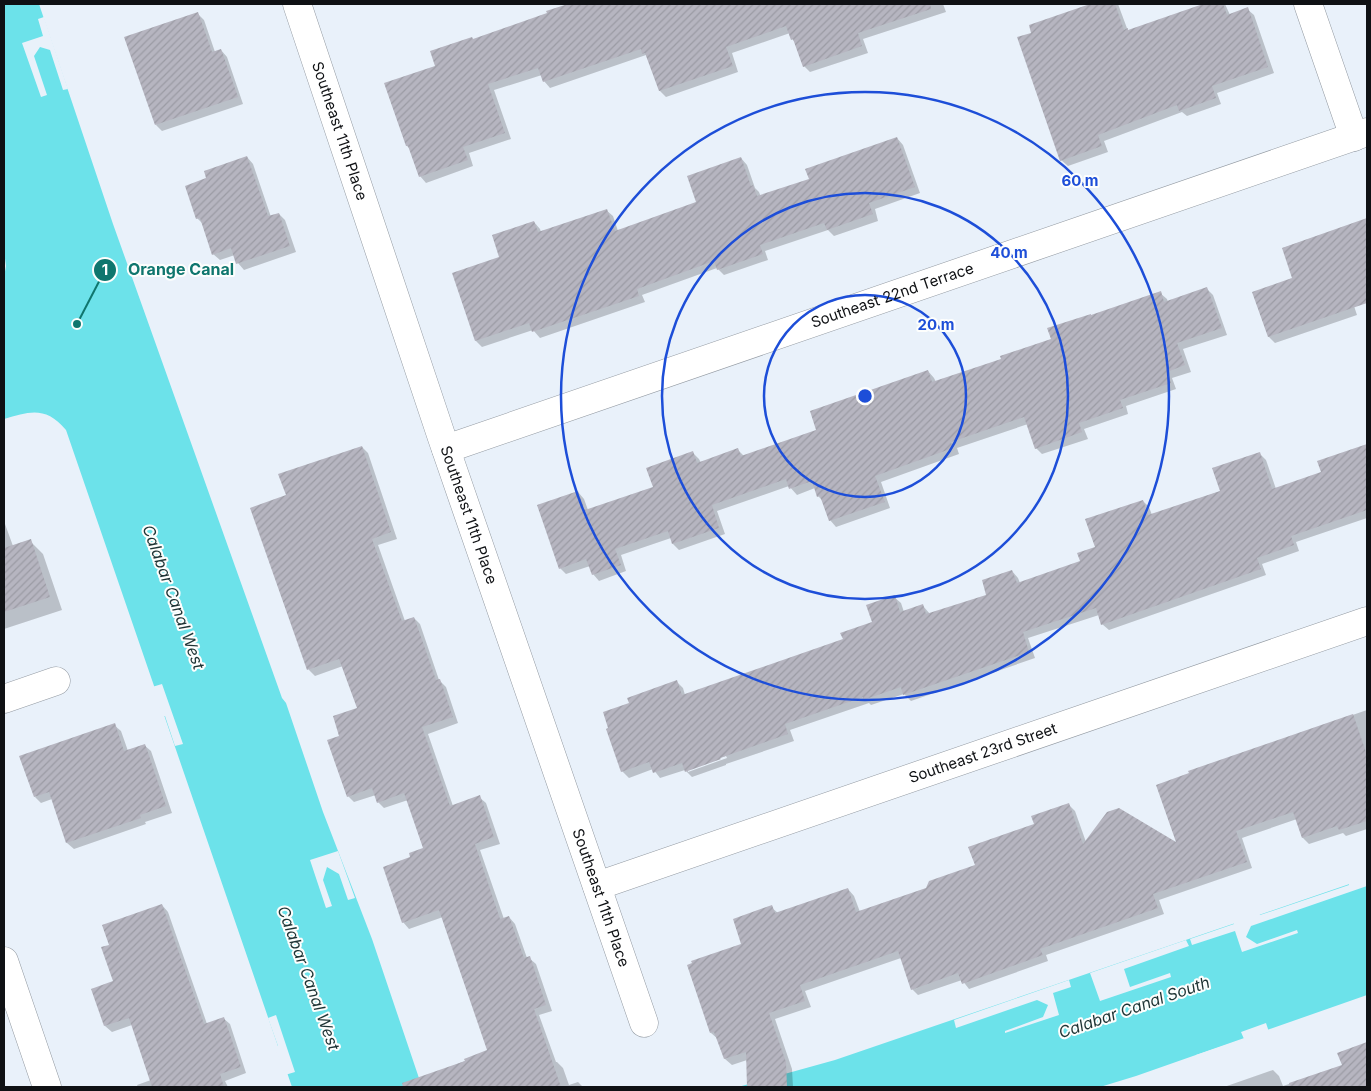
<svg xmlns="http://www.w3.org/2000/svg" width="1371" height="1091" font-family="Inter,sans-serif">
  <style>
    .water { fill: #6ce2ea }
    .pier { fill: #e9f1fa }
    .shadow { fill: #0003; fill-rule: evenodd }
    .building { fill: url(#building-hatch) }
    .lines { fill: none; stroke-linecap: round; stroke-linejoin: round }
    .street-casing { stroke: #939aa2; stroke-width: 29 }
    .street { stroke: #fff; stroke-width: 28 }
    .ring { fill: none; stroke: #1d4ed8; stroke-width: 2.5 }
    .labels { text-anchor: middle; stroke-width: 4; stroke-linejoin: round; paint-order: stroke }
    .street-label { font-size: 15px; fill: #0f1114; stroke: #fdfefd }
    .water-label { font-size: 16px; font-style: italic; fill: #1d3334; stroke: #fdfefd }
    .centre { fill: #1d4ed8; stroke: #fdfefd; stroke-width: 2.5 }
    .ring-label { font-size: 15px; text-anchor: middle; font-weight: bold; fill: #1d4ed8; stroke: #fdfefd; stroke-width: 4; stroke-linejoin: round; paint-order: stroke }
    .leader { fill: none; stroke: #0f766e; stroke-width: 2 }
    .callout-dot { fill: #0f766e; stroke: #fdfefd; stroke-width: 2 }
    .mark-label { font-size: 15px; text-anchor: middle; font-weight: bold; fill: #fff }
    .callout-label { font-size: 16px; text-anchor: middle; font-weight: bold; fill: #0f766e; stroke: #fdfefd; stroke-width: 4; stroke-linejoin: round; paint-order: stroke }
  </style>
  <defs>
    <pattern id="building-hatch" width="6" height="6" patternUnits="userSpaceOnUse" patternTransform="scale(1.25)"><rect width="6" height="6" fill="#b6b5c0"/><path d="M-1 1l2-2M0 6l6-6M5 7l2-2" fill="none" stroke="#9b9ba4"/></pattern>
  </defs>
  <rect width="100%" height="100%" fill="#e9f1fa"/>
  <path class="water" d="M 4,4 L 39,4 L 113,224 L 282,698 L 286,703 L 323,812 L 372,939 L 422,1087 L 292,1087 L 66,430 C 46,406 30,411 4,419 L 4,277 L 6,266 L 4,251 Z
    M 1367,878 L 1367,995 L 1136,1076 L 1100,1087 L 738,1087 L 835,1060 Z"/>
  <path class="pier" d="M 44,17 L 68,89 L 63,90 L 50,50 L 40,47 L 34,56 L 47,95 L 41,97 L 22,43 L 43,36 L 38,19 Z
    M 162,684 L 183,744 L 175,746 L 165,716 L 162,716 L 152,687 Z
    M 338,851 L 355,898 L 348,900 L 339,874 L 327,867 L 323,880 L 332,906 L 326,908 L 310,860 Z
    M 1367,876 L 1367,886 L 1251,926 L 1246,937 L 1257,944 L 1297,930 L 1298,933 L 1242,952 L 1235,931 L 1192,945 L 1190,939 L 1234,924 L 1233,921 L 1259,913 L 1260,915 L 1349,885 L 1349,882 Z
    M 1186,940 L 1189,946 L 1124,969 L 1130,987 L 1170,973 L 1171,977 L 1100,1001 L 1090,973 Z
    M 1069,980 L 1071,987 L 1053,993 L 1059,1015 L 1005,1033 L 1005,1031 L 1043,1017 L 1048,1005 L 1037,1000 L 956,1028 L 954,1020 Z
    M 276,1015 L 295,1072 L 285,1075 L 275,1048 L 278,1046 L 268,1018 Z
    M 1266,1023 L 1269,1032 L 1197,1058 L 1196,1055 L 1244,1039 L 1241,1032 Z"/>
  <path class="shadow" d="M 572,4 L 943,4 L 946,12 L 863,39 L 868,53 L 810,72 L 804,66 L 797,44 L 792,39 L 790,33 L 732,53 L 738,72 L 666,97 L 660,91 L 646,55 L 550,88 L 544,81 L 542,75 L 494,90 L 511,139 L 469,153 L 473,166 L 426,183 L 420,176 L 411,150 L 407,146 L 437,66 L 474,40 L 549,14 L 548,12 Z
    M 1094,4 L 1118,4 L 1128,31 L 1207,4 L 1225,4 L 1230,15 L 1247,9 L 1254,15 L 1274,73 L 1217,93 L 1221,104 L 1187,116 L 1182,112 L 1104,141 L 1108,152 L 1068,166 L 1061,160 L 1030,26 Z
    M 197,13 L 204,20 L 215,52 L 221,50 L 227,57 L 243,104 L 162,131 L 156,125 Z
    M 897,138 L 903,145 L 920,193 L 875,209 L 878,221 L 834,236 L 828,230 L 765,251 L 768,260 L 724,275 L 717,268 L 642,295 L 645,302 L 540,338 L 533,330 L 482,347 L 476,341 L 501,258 L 534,222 L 540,229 L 541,232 L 606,210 L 613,216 L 618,231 L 697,203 L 741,158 L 747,165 L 755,188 L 759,192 L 761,197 L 811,179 Z
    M 247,157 L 253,164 L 271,217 L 279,214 L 285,220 L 296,252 L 244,270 L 238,263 L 235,255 L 220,260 L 213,254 L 203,224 L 197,218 L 208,178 Z
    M 1367,219 L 1367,298 L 1353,303 L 1357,315 L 1275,343 L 1269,337 L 1254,293 L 1294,279 L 1283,248 Z
    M 1207,289 L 1213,295 L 1227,335 L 1183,349 L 1191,372 L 1172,378 L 1176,389 L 1126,406 L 1128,414 L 1084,429 L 1088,439 L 1042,454 L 1036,448 L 1028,424 L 957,448 L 959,454 L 881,482 L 890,508 L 836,527 L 830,520 L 824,502 L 818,496 L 815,488 L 797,495 L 789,486 L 717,511 L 725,534 L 679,550 L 673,544 L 671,538 L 621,555 L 626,571 L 599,581 L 593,574 L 590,566 L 566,574 L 560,568 L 578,492 L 584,499 L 588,510 L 654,488 L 693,453 L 699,459 L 701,463 L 738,450 L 744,456 L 818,431 L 928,371 L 934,378 L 936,382 L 1003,359 L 1053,340 L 1160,293 L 1167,299 L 1168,302 Z
    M 1367,445 L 1367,518 L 1296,542 L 1299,551 L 1262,564 L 1266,575 L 1109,630 L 1102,624 L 1099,615 L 1028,638 L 1035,658 L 911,701 L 904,694 L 871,705 L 869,703 L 790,730 L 794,741 L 726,764 L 726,765 L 692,777 L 685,770 L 660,778 L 653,769 L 629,778 L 622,771 L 631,704 L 676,681 L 683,688 L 685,695 L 844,640 L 874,623 L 894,597 L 901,603 L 904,612 L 923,606 L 930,614 L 988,596 L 1012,571 L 1018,578 L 1020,583 L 1081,562 L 1143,501 L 1149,507 L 1152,515 L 1221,491 L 1259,453 L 1266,460 L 1276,489 L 1322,473 L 1319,462 ZM 726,756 L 727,758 L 688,772 L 688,769 Z
    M 362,447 L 368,453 L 397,539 L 378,545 L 405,621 L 414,618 L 420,624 L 439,680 L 446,687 L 458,723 L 428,734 L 453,806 L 479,797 L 486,803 L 500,844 L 480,850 L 504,919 L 509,917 L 515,924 L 527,958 L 529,958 L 536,964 L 552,1011 L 539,1015 L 556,1062 L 557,1062 L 563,1068 L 569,1085 L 578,1082 L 583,1087 L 449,1087 L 443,1070 L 489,1051 L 443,917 L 409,929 L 403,922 L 412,858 L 425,849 L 408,800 L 384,808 L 378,802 L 376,795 L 354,802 L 348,796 L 359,709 L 343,666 L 315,676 L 309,670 L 251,509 L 288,496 Z
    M 4,522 L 5,524 L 13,546 L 30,541 L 43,554 L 62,610 L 4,629 Z
    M 1367,710 L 1367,829 L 1346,836 L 1343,833 L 1309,844 L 1303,838 L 1297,819 L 1242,838 L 1252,868 L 1159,900 L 1164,914 L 1046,955 L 1048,961 L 969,989 L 962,980 L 918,995 L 912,989 L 901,958 L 805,991 L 811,1007 L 775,1019 L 792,1069 L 793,1087 L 748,1087 L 747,1060 L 732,1065 L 725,1059 L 718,1039 L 711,1033 L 743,944 L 771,907 L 778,913 L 848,889 L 854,896 L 860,912 L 927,889 L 976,866 L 1035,825 L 1069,805 L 1075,811 L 1086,842 L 1178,844 L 1191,774 L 1190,771 Z
    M 114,725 L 121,731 L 128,751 L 144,745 L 151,751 L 172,813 L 145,822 L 146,824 L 74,849 L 67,843 L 52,799 L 41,803 L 35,797 Z
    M 162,905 L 168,912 L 207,1024 L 223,1018 L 230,1024 L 246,1073 L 225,1081 L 228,1087 L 138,1087 L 137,1085 L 151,1080 L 132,1025 L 112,1032 L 105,1026 L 115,982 L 110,945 Z
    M 1367,1044 L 1367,1087 L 1224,1087 L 1273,1070 L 1279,1076 L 1283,1086 L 1343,1066 L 1339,1053 Z"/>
  <path class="building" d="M 568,4 L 930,4 L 931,9 L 858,33 L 862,46 L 803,67 L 793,39 L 791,40 L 786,26 L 726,47 L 733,66 L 659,91 L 645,53 L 642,54 L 641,49 L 543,82 L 538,68 L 488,84 L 505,133 L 463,147 L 468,160 L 419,177 L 408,146 L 406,146 L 384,83 L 435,66 L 430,51 L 472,37 L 473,39 L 547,13 L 546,11 Z
    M 1090,4 L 1115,4 L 1124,30 L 1128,28 L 1128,30 L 1203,4 L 1223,4 L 1227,15 L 1248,7 L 1268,67 L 1212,86 L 1216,98 L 1179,111 L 1177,105 L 1098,135 L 1102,146 L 1060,161 L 1017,37 L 1031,33 L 1029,25 Z
    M 198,12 L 212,52 L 221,49 L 238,97 L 155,125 L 124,37 Z
    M 897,137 L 915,187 L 869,203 L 873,214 L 827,230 L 824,223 L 760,245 L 763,254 L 717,270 L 714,261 L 637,289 L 639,296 L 532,332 L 529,323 L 475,341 L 452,273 L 499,257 L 492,235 L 534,221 L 538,232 L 607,209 L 615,231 L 696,202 L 687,176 L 741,157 L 751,186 L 753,185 L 757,196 L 809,179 L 805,169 Z
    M 247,156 L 268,216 L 279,213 L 290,246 L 236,264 L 231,248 L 212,255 L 200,218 L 196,219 L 185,186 L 206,178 L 204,171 Z
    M 1367,218 L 1367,303 L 1268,337 L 1252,292 L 1292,278 L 1282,248 Z
    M 1207,287 L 1222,328 L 1177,343 L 1185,365 L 1167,372 L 1171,383 L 1120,400 L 1123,408 L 1079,423 L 1082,432 L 1035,449 L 1024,417 L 951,442 L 953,448 L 875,476 L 885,502 L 829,521 L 820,496 L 817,497 L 812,481 L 789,489 L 786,479 L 712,505 L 719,528 L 672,544 L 668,531 L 615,549 L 621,565 L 592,575 L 586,559 L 559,569 L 537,505 L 578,491 L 585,510 L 653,487 L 646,468 L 693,451 L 697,463 L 738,448 L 741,456 L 816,430 L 810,411 L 928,370 L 932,382 L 1001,359 L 1000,356 L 1051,339 L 1047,328 L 1091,314 L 1091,315 L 1161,291 L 1164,302 Z
    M 1367,444 L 1367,510 L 1291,536 L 1294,545 L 1257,558 L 1261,569 L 1101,625 L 1096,608 L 1023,632 L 1029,652 L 903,695 L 901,687 L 863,700 L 863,697 L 785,724 L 788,734 L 720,758 L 721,759 L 685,772 L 682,763 L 653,773 L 649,762 L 621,772 L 606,729 L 608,728 L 603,712 L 629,703 L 627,698 L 677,680 L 682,695 L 843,639 L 840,633 L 872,622 L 866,605 L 895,595 L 900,612 L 923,604 L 926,614 L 986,595 L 982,580 L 1012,570 L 1017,583 L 1080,561 L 1077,553 L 1095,547 L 1085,519 L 1143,500 L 1148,515 L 1220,491 L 1212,468 L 1260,452 L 1272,489 L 1321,472 L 1317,461 Z
    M 362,446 L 391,532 L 372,539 L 402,621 L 414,617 L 436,680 L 440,679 L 453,717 L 422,727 L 450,806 L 480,795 L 494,837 L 475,844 L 500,919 L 509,916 L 524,958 L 530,956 L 546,1005 L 534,1009 L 561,1087 L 403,1087 L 402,1083 L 465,1061 L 464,1059 L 487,1050 L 439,910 L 402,923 L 383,867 L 410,857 L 409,853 L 423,848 L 404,793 L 377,803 L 372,788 L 347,797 L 327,740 L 339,736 L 333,716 L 357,708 L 339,659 L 307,670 L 250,508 L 286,495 L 278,474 Z
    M 31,539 L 50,597 L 4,612 L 4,548 Z
    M 1353,714 L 1367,755 L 1367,821 L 1339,830 L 1337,826 L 1302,838 L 1293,812 L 1236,831 L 1247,862 L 1153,894 L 1158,908 L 1040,949 L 1043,955 L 962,984 L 958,973 L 911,990 L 898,951 L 800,985 L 805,1001 L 769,1013 L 786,1062 L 787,1087 L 747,1087 L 746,1052 L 724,1059 L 714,1032 L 710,1033 L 687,965 L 692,963 L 691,961 L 741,944 L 733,919 L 772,905 L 775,913 L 848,888 L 856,912 L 926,888 L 929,881 L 975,865 L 968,847 L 1034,824 L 1031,816 L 1069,803 L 1083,844 L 1107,812 L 1119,808 L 1176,842 L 1156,785 L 1189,773 L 1188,771 Z
    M 115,723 L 124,751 L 145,744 L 166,806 L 140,815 L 141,818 L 66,843 L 49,792 L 34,797 L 19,756 Z
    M 162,904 L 204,1024 L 224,1017 L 241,1067 L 220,1074 L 224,1087 L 152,1087 L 129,1018 L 104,1026 L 91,989 L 113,981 L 101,947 L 109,945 L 102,925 Z
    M 1367,1042 L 1367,1087 L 1290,1087 L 1289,1083 L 1342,1065 L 1337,1053 Z"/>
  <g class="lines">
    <defs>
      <g id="street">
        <path id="s1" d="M 297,4 L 442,438 L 644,1023"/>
        <path d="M 1308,4 L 1354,137"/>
        <path id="s2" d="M 446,449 L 1367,132"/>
        <path d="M 4,699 L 56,681"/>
        <path id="s3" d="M 597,886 L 1367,621"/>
        <path d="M 4,961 L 47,1087"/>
      </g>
    </defs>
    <use href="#street" class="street-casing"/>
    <use href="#street" class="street"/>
  </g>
  <g class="ring">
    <circle cx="865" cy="396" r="101"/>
    <circle cx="865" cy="396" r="203"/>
    <circle cx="865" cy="396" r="304"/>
  </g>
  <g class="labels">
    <g class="street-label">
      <text dy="5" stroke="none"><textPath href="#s1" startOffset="134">Southeast 11th Place</textPath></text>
      <text dy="5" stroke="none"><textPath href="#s2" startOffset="472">Southeast 22nd Terrace</textPath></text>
      <text dy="5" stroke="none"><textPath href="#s1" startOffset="539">Southeast 11th Place</textPath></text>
      <text dy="5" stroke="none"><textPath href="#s3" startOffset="408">Southeast 23rd Street</textPath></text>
      <text dy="5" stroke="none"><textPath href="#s1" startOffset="944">Southeast 11th Place</textPath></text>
    </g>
    <g class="water-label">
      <text transform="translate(174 597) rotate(70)" y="6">Calabar Canal West</text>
      <text transform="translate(309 978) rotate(70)" y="6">Calabar Canal West</text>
      <text transform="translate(1134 1007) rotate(-19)" y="6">Calabar Canal South</text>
    </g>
  </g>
  <circle cx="865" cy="396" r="8" class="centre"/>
  <g class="ring-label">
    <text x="1080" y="186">60 m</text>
    <text x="1009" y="258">40 m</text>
    <text x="936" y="330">20 m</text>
  </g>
  <path class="leader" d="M77 324L105 270"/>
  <g class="callout-dot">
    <circle cx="77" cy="324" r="5"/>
    <circle cx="105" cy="270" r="12"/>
  </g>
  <g class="mark-label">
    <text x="105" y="275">1</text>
  </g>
  <g class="callout-label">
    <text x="181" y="275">Orange Canal</text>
  </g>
  <rect width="1371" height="1091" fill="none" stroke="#0f1114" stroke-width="10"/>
</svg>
